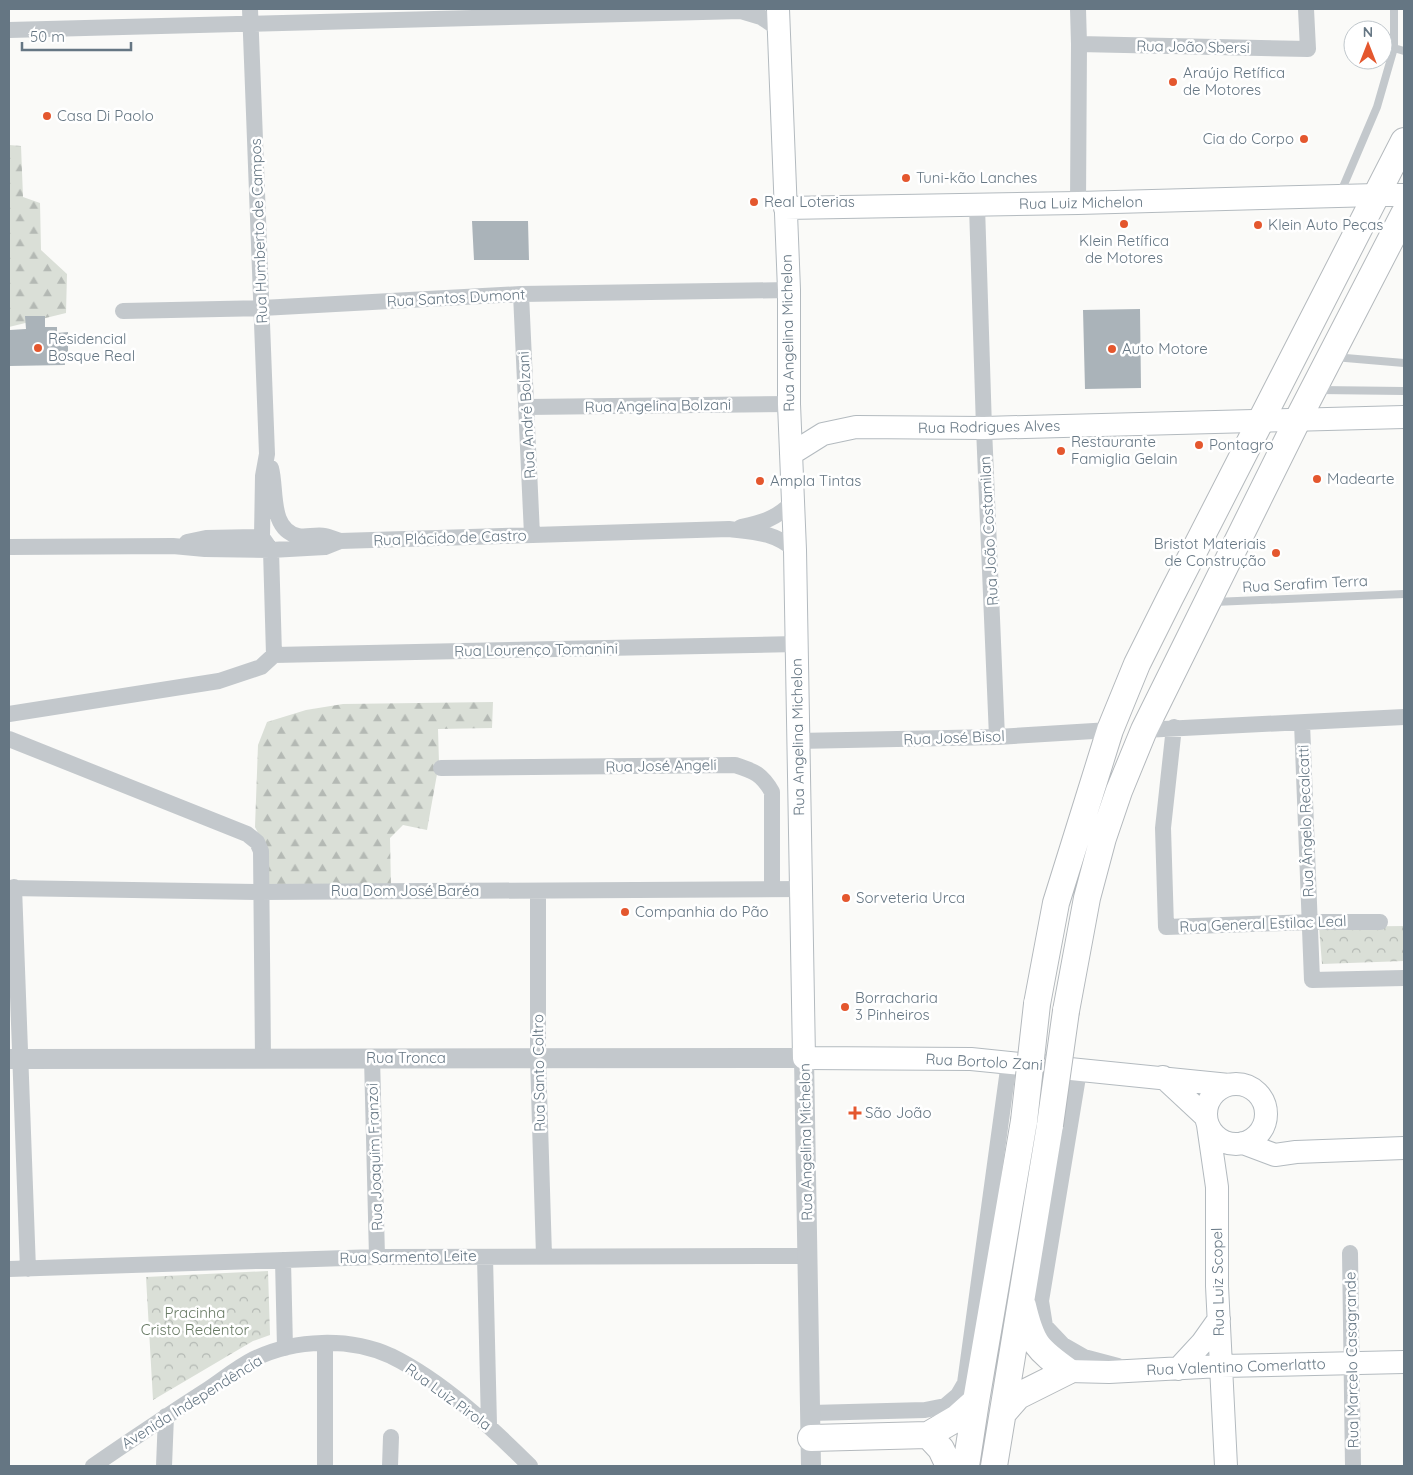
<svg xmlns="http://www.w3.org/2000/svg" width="1413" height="1475" font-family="Quicksand,sans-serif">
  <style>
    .forest { fill: url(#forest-firs) }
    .park { fill: url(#park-crowns) }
    .building { fill: #aab3b9 }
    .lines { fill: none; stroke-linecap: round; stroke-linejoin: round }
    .secondary-casing { stroke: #b3babf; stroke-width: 24 }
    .trunk-casing { stroke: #b4b9bd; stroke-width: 28 }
    .service { stroke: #c3c8cc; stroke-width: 8 }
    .minor { stroke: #c3c8cc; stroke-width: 16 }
    .tertiary { stroke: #c3c8cc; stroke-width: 20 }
    .secondary { stroke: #fff; stroke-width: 22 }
    .trunk { stroke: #fff; stroke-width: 26 }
    .trunk-bridge-casing { stroke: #b4b9bd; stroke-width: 28; stroke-linecap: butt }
    .trunk-bridge { stroke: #fff; stroke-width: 26 }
    .poi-dot { fill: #e4572e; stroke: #fff; stroke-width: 2 }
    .labels { text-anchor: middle; stroke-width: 5; stroke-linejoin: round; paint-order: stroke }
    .street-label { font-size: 15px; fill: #657683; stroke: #fff }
    .poi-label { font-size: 15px; fill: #657683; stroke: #fff; text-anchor: start }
    .park-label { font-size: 15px; fill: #687a64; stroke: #fff }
  </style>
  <defs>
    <pattern id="forest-firs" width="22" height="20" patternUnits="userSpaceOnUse" patternTransform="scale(1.25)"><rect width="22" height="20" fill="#dadfd7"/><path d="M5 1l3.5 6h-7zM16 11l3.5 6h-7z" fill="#b4b9b4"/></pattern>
    <pattern id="park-crowns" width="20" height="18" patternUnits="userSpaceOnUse" patternTransform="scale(1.25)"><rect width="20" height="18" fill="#dadfd7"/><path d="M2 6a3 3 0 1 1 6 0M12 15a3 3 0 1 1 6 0" fill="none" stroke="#b4b9b4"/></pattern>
  </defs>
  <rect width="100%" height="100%" fill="#fafaf8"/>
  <path class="forest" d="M 9,145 L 21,146 L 23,197 L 40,203 L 41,250 L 67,274 L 66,313 L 9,327 Z
    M 493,702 L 492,728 L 438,729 L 439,763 L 427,830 L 403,825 L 390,838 L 391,889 L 264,889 L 263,842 L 255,827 L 258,745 L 267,722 L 306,710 L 343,704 Z"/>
  <path class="park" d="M 1404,926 L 1404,961 L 1322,964 L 1319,927 Z
    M 268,1271 L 270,1335 L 253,1341 L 153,1400 L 146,1277 Z"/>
  <path class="building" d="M 472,221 L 528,221 L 529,260 L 474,260 Z
    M 1140,309 L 1141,388 L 1085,389 L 1083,310 Z
    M 25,316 L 45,316 L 45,327 L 57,327 L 57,333 L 68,332 L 68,360 L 64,360 L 65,365 L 9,366 L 10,330 L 26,329 Z"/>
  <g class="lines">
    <defs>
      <path id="secondary" d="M 778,9 L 789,290 L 789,404 L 795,550 L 804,1058 L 971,1059 L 1229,1085
        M 785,208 L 1078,203 L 1377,195 L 1404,195
        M 791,454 L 823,434 L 856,427 L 984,428 L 1404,417
        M 1163,1077 L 1206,1117
        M1206 1114a30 30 0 1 1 60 0a30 30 0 1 1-60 0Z
        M 1208,1125 L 1217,1187 L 1217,1286 L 1226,1466
        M 1243,1143 L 1275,1155 L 1296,1152 L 1404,1148
        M 1178,1369 L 1202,1343 L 1219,1319
        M 1068,1371 L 1109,1372 L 1221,1366 L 1404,1362"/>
      <path id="trunk" d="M 1037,1004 L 1056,903 L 1110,730 L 1137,664 L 1170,598 L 1404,141
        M 1066,1011 L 1087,898 L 1103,838 L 1119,791 L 1144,730 L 1298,419 L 1404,214
        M 1004,1412 L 1018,1396 L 1068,1371 C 1037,1349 1032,1344 1023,1306
        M 928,1435 L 941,1449 L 949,1466
        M 811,1438 L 928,1435 L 957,1418 L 976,1401
        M 966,1466 L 976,1401 L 1024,1121
        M 994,1466 L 1050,1125"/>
    </defs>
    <use href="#secondary" class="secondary-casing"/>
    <use href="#trunk" class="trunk-casing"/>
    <path class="service" d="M 1394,48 L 1404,51
      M 1340,194 L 1377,107 L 1394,48 L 1394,9
      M 1334,357 L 1404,363
      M 1319,390 L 1404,391
      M 1214,602 L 1404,594"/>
    <path class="minor" d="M 250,9 L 267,454 L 263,476 L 262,537 L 271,550 L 274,655
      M 1078,9 L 1079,44 L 1078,203
      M 741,11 L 761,17 L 779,29
      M 9,30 L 741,11 L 748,9
      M 1079,44 L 1308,49 L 1306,9
      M 977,206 L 984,428 L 997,737
      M 521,294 L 532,535
      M 123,311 L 262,308 L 521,294 L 789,290
      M 526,407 L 789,404
      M 271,468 C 277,490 269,529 298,536 C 306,538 316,534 325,536 C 330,537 335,539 340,541
      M 741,527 C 764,522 775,519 792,503
      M 187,542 L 206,538 L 262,537
      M 9,547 L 173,546 L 205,549 L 271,550 L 325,547 L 340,541 L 729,529 C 755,532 774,532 795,550
      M 274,655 L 797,644
      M 9,714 L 219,681 L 261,667 L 274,655
      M 1302,723 L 1312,980 L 1404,978
      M 1174,727 L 1163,828 L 1166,927 L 1310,922 L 1380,922
      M 1144,730 L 1404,717
      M 9,739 L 247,834 L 257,842 L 261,851 L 263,1059
      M 797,741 L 997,737 L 1110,730
      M 441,768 L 735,765 C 754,771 762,774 772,792 L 772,889
      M 14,887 L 28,1269
      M 9,888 L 261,892 L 802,889
      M 538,891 L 538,1058 L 544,1256
      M 372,1058 L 377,1257
      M 1079,1071 L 1041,1301 L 1045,1326 L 1063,1345 L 1084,1357 L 1118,1366
      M 1350,1253 L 1353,1466
      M 485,1257 L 489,1425
      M 283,1260 L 285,1348
      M 9,1269 L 377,1257 L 808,1256
      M 325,1343 L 325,1466
      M 811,1413 L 925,1410 L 945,1406 L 958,1395 L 965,1383 L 1009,1062
      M 93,1466 C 131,1440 168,1415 207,1390 C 222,1380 238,1367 254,1359 C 295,1339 349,1337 391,1356 C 442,1381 490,1426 530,1466
      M 164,1466 L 166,1416
      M 390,1466 L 391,1437"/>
    <path class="tertiary" d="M 9,1059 L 804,1058 L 811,1466"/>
    <use href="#secondary" class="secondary"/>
    <use href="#trunk" class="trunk"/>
    <defs>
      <path id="trunk-bridge" d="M 1024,1121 L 1037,1004
        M 1050,1125 L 1066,1011"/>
    </defs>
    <use href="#trunk-bridge" class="trunk-bridge-casing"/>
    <use href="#trunk-bridge" class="trunk-bridge"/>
  </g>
  <g class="poi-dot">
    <circle cx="1173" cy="82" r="5"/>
    <circle cx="47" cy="116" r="5"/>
    <circle cx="1304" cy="139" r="5"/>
    <circle cx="906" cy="178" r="5"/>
    <circle cx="754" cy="202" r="5"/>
    <circle cx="1124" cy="224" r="5"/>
    <circle cx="1258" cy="225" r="5"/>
    <circle cx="38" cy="348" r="5"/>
    <circle cx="1112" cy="349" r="5"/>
    <circle cx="1199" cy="445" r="5"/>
    <circle cx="1061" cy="451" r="5"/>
    <circle cx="1317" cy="479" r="5"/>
    <circle cx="760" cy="481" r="5"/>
    <circle cx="1276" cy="553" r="5"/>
    <circle cx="846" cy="898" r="5"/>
    <circle cx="625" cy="912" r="5"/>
    <circle cx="845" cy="1007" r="5"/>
    <path d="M852.5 1105.5h5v5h5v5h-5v5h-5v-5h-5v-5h5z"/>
  </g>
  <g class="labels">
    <g class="street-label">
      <text transform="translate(1193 47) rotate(1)" y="5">Rua João Sbersi</text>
      <text transform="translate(1081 203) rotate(-1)" y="5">Rua Luiz Michelon</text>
      <text transform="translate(259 231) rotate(-92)" y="5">Rua Humberto de Campos</text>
      <text transform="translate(456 298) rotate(-3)" y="5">Rua Santos Dumont</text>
      <text transform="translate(788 333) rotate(-91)" y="5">Rua Angelina Michelon</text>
      <text transform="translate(658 406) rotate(-1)" y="5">Rua Angelina Bolzani</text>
      <text transform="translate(527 415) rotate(-93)" y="5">Rua André Bolzani</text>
      <text transform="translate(989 427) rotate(-1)" y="5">Rua Rodrigues Alves</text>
      <text transform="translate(989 531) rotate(-93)" y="5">Rua João Costamilan</text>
      <text transform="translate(450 538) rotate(-2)" y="5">Rua Plácido de Castro</text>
      <text transform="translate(1305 584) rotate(-3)" y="5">Rua Serafim Terra</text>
      <text transform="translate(536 650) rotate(-1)" y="5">Rua Lourenço Tomanini</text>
      <text transform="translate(798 737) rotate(-91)" y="5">Rua Angelina Michelon</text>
      <text transform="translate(954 738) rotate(-2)" y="5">Rua José Bisol</text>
      <text transform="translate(661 766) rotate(-1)" y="5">Rua José Angeli</text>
      <text transform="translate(1306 821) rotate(-92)" y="5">Rua Ângelo Recalcatti</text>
      <text x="405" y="896">Rua Dom José Baréa</text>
      <text transform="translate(1263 924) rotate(-2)" y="5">Rua General Estilac Leal</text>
      <text x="406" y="1063">Rua Tronca</text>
      <text transform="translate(984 1062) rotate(3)" y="5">Rua Bortolo Zani</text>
      <text transform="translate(539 1073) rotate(-91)" y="5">Rua Santo Coltro</text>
      <text transform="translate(806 1142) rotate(-91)" y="5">Rua Angelina Michelon</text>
      <text transform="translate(375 1157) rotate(-92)" y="5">Rua Joaquim Franzoi</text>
      <text transform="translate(408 1257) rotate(-1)" y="5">Rua Sarmento Leite</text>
      <text transform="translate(1218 1282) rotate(-91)" y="5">Rua Luiz Scopel</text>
      <text transform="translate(1352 1360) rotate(-91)" y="5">Rua Marcelo Casagrande</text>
      <text transform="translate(1236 1367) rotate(-2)" y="5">Rua Valentino Comerlatto</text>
      <text transform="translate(448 1397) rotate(36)" y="5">Rua Luiz Pirola</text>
      <text transform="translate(192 1402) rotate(-32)" y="5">Avenida Independência</text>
    </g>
    <g class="poi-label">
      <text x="1183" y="78">Araújo Retífica<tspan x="1183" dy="17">de Motores</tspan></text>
      <text x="57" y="121">Casa Di Paolo</text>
      <text x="1294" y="144" text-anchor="end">Cia do Corpo</text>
      <text x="916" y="183">Tuni-kão Lanches</text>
      <text x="764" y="207">Real Loterias</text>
      <text x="1268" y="230">Klein Auto Peças</text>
      <text x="1124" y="246" text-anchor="middle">Klein Retífica<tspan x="1124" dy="17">de Motores</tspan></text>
      <text x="48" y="344">Residencial<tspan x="48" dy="17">Bosque Real</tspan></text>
      <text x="1122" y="354">Auto Motore</text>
      <text x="1071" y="447">Restaurante<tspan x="1071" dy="17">Famiglia Gelain</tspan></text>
      <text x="1209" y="450">Pontagro</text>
      <text x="1327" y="484">Madearte</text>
      <text x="770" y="486">Ampla Tintas</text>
      <text x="1266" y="549" text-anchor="end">Bristot Materiais<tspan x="1266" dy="17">de Construção</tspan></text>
      <text x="856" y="903">Sorveteria Urca</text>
      <text x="635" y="917">Companhia do Pão</text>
      <text x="855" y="1003">Borracharia<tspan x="855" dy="17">3 Pinheiros</tspan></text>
      <text x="865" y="1118">São João</text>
    </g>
    <g class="park-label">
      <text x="195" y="1318">Pracinha<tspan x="195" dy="17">Cristo Redentor</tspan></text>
    </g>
  </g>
  <rect width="1413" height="1475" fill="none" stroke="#657683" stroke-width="20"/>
  <g transform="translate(1368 45)"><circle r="24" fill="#ffffff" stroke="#c1c8cd"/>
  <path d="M0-4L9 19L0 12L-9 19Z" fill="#e4572e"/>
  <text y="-8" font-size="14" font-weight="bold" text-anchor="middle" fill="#657683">N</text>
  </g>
  <path d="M22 42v8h109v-8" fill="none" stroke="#657683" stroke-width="2.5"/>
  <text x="30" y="42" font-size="15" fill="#657683" stroke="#ffffff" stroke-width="4" paint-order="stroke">50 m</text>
</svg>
